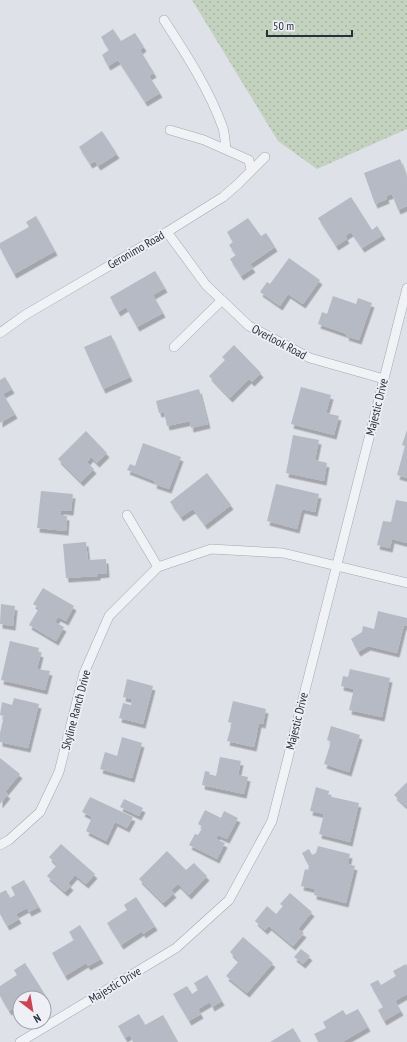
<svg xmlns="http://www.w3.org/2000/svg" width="407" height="1042" font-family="'PT Sans Narrow',sans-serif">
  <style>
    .grass { fill: url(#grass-dots) }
    .building { fill: #b6bac4; filter: url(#shadow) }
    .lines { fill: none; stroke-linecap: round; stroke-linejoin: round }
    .street-casing { stroke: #a4a8b2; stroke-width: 10 }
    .street { stroke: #f1f2f6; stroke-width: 9 }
    .labels { text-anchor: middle; stroke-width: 3.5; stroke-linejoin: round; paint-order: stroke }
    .street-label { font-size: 12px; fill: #282f3e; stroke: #eef0f5 }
  </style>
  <defs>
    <pattern id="grass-dots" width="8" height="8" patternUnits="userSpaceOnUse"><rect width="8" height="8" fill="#c3d1bf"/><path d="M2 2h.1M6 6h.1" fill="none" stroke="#a8b4a5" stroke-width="1.8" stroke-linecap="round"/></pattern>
    <filter id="shadow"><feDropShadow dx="2.5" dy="4.5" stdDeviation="0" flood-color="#0004"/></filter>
  </defs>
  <rect width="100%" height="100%" fill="#dee1e8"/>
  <path class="grass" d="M 192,0 L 407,0 L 407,129 L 317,169 L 278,141 Z"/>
  <path class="building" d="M 113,29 L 121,41 L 135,33 L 144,47 L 140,50 L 154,73 L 149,76 L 160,93 L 145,102 L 118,60 L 108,66 L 102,55 L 109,50 L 101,37 Z
    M 102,131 L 117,154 L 98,166 L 95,161 L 90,164 L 79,147 Z
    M 400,159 L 407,178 L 407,206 L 398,210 L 392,194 L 386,196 L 387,199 L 375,204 L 364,173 Z
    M 351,197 L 372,230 L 377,226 L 383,235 L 362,248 L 351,232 L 345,236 L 347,239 L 336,246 L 318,218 Z
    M 36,216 L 55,251 L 14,274 L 0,248 L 0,243 L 29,227 L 26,222 Z
    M 248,218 L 261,236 L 266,233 L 275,247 L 250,264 L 253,268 L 241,276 L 230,259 L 236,255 L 229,245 L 233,242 L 227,232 Z
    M 289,258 L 320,280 L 303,304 L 288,294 L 280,306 L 260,292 L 267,282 L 270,284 Z
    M 155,271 L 165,288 L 153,295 L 163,313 L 137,327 L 126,307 L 118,312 L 110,297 Z
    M 333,296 L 356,304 L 358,298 L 372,303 L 359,340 L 346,336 L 347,334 L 318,324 L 322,312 L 327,314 Z
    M 111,335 L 130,377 L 103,389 L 84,347 Z
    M 234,345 L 261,373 L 252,382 L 249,379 L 230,398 L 209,376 L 225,360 L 222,357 Z
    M 5,377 L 12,389 L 3,394 L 15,414 L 0,423 L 0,380 Z
    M 301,387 L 331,395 L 326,413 L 339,416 L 334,435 L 291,424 Z
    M 199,389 L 208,424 L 191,428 L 190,421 L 167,426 L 164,412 L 159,413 L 156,401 Z
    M 407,430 L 407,478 L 397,475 L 405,446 L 402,445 Z
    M 86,431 L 107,453 L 97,463 L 91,457 L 87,462 L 94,469 L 81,482 L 58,459 Z
    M 293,435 L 319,440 L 315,460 L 327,463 L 324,481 L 286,473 Z
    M 143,443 L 181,457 L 169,489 L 154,484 L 155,481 L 127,470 L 130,464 L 135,466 Z
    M 207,473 L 231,505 L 205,525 L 193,509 L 181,517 L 170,502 Z
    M 276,484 L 319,494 L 315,512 L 302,509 L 297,529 L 267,521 Z
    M 41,491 L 73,494 L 71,511 L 61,510 L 60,515 L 67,516 L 66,531 L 37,528 Z
    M 396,500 L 407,502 L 407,543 L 392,539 L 390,548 L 377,545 L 383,521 L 391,522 Z
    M 86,542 L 88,560 L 106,559 L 107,573 L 98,574 L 98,576 L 66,578 L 63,544 Z
    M 43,588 L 74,606 L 66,621 L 58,617 L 55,622 L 64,627 L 56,641 L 29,625 L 39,608 L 33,604 Z
    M 1,604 L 15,606 L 13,626 L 0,624 Z
    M 378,611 L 407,618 L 407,626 L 404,625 L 397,653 L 368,646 L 358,652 L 351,639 L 362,632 L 363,626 L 374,629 Z
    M 10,641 L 39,648 L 38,652 L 41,653 L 37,669 L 50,671 L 45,690 L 1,680 Z
    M 350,669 L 390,678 L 382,717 L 349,710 L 354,689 L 341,686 L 343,676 L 348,677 Z
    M 127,679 L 153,686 L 143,724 L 119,718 L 123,703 L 131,705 L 132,699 L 123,697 Z
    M 14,698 L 39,704 L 28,748 L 0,742 L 0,733 L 4,716 L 0,715 L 2,702 L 12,705 Z
    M 233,701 L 266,709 L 263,724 L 259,723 L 254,747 L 227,741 L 232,723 L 228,722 Z
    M 331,726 L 360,735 L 349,772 L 324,764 L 331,742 L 327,740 Z
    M 122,737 L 142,743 L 132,778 L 100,769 L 105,752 L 117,756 Z
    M 220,757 L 241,761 L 238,775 L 248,777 L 244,794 L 202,785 L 205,771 L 210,772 L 209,774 L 216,776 Z
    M 0,758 L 20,774 L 5,792 L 8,794 L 0,804 Z
    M 407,782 L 407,807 L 394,795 Z
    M 316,787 L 329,791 L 328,796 L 359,803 L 350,842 L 319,834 L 324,814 L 310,811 Z
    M 90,797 L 133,817 L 127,828 L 115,822 L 106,841 L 86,831 L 92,817 L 82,812 Z
    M 124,799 L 143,808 L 139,816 L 120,807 Z
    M 205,810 L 221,818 L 224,811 L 238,818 L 227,839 L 218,835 L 216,839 L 225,843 L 217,859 L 189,845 L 195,834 L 198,835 L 203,827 L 198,824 Z
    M 61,844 L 95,874 L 86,884 L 75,875 L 68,883 L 71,886 L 65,892 L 47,876 L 57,865 L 49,857 Z
    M 318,846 L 350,854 L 348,864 L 355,866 L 346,903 L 314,895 L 315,889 L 301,886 L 305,869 L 308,870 L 309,866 L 302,853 L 309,849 L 312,855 L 316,853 Z
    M 167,851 L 186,870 L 194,863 L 207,876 L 189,895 L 178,884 L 171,890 L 174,893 L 163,903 L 139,879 Z
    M 24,880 L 39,907 L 29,912 L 27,908 L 16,914 L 19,919 L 7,926 L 0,914 L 0,893 L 6,890 L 10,898 L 15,895 L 11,887 Z
    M 290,893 L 312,912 L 298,929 L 304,933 L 293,946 L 269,926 L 265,930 L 255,921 L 267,906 L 276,914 L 283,906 L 280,904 Z
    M 136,897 L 155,926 L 143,934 L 142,931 L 121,945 L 107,923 L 127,910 L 124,905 Z
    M 80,925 L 101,959 L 88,966 L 86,963 L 65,976 L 52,953 L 74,940 L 69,932 Z
    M 243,937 L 273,963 L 247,993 L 226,976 L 239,961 L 230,952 Z
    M 301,949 L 310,956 L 303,964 L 294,957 Z
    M 25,963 L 44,993 L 35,998 L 20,998 L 20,1004 L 9,1011 L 0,996 L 0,986 L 17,975 L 14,970 Z
    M 406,964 L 407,966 L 407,994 L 395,1001 L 401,1011 L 384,1021 L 378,1010 L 383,1007 L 370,984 L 378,980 L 381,985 L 396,976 L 393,971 Z
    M 207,975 L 222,1001 L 212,1007 L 210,1002 L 198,1009 L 201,1014 L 189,1021 L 173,994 L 187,986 L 192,994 L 198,990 L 194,983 Z
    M 358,1009 L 368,1027 L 342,1042 L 319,1042 L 314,1034 L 326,1028 L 323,1022 L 343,1010 L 346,1015 Z
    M 139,1014 L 145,1025 L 163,1015 L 178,1042 L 133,1042 L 130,1035 L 125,1038 L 118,1026 Z
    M 293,1028 L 301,1042 L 270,1042 Z"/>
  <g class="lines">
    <defs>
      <path id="street" d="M 164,20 C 186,54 209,89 223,128 C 225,135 225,143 226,149
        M 170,130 L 204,140 L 249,160 L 251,170
        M 167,232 L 206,285 L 249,326 L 310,358 L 384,379
        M 0,333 L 25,315 L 167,232 L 223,197 L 238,184 L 265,157
        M 174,347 L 222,300
        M 127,515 L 158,567
        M 0,845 L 9,840 L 40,812 L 59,772 L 84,673 L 109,616 L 158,567 L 211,549 L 283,553 L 407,583
        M 20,1042 L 176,948 L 229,900 L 272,821 L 407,288"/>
    </defs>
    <use href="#street" class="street-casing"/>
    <use href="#street" class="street"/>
  </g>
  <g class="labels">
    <g class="street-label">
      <text transform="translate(136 250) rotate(-30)" y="4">Geronimo Road</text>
      <text transform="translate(279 342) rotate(28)" y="4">Overlook Road</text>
      <text transform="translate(377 407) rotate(-76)" y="4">Majestic Drive</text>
      <text transform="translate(76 710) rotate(-75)" y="4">Skyline Ranch Drive</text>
      <text transform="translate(297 721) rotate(-76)" y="4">Majestic Drive</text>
      <text transform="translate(115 985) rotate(-31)" y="4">Majestic Drive</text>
    </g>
  </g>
  <g transform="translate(32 1010) rotate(149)"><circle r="19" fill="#eef0f5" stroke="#9fa3ac"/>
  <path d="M0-3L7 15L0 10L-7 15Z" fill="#cc4453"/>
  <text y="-6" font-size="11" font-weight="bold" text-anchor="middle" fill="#282f3e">N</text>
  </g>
  <path d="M267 30v6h85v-6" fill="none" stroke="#282f3e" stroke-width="2"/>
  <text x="273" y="30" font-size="12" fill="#282f3e" stroke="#eef0f5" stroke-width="3" paint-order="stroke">50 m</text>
</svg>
